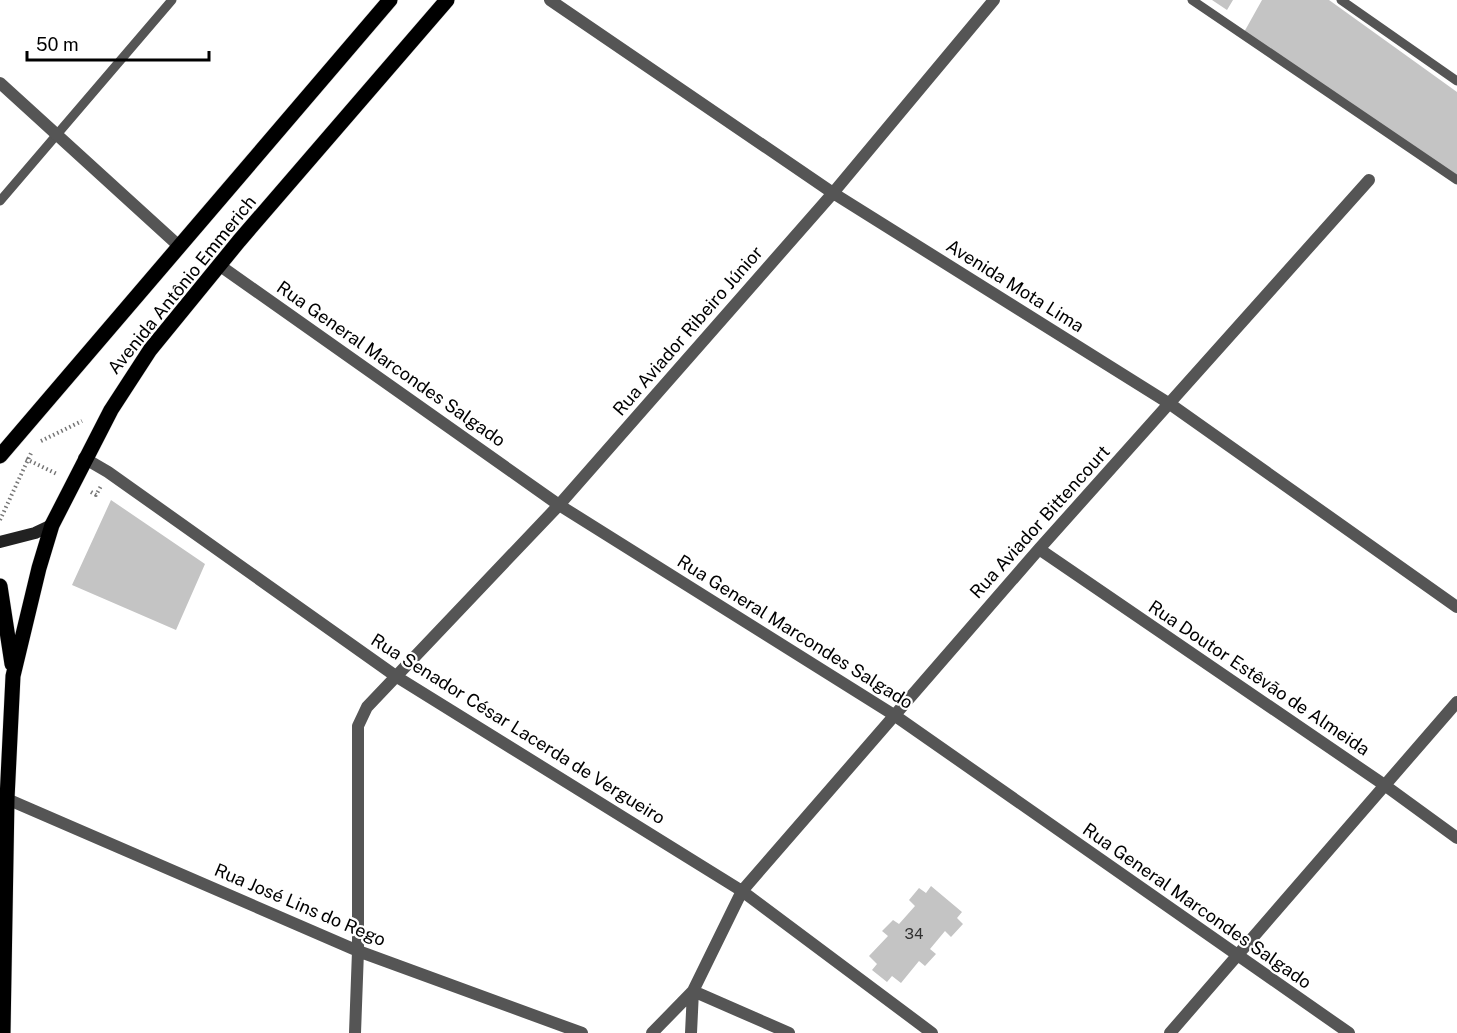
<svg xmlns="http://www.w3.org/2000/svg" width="1457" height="1033" font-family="'Public Sans',sans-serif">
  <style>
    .building { fill: #c4c4c4 }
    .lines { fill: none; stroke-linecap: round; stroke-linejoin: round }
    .primary-casing { stroke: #dbdbdb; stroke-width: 16 }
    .path { stroke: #777; stroke-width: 4; stroke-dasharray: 1.5 3; stroke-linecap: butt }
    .lane { stroke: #555; stroke-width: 9 }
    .street { stroke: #555; stroke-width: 12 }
    .secondary { stroke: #222; stroke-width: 12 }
    .primary { stroke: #000; stroke-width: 15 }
    .labels { text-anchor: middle; stroke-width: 4.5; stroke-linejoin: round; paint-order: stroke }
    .number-label { font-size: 15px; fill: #313131 }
    .street-label { font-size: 18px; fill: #000; stroke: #fff }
  </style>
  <rect width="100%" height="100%" fill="#fff"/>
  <path class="building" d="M 1212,0 L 1233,0 L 1227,10 Z
    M 1262,0 L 1329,0 L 1457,92 L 1457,180 L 1243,34 Z
    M 111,500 L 205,564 L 176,630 L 72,585 Z
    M 931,886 L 962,912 L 957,918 L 963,924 L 951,937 L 945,931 L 930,949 L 936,954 L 925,966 L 919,961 L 901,983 L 892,976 L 887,982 L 872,970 L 877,964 L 869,956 L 888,936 L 882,931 L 893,920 L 899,924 L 915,906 L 909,900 L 919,888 L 926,893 Z"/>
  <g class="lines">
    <defs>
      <path id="primary" d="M 0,456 L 390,0
        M 0,586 L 12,664
        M 3,1033 L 7,799 L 13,676 L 39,568 L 52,525 L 111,410 L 150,350 L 239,241 L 447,0"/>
    </defs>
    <use href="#primary" class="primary-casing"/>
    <path class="path" d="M 41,441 L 82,421
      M 26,459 L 57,474
      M 91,492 L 96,495 L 101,486
      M 0,520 L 32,451"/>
    <path class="lane" d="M 1192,0 L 1457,180
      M 1341,0 L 1457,81
      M 0,201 L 172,0"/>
    <path class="street" d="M 550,0 L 833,193 L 1170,404 L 1457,607
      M 0,83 L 179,246
      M 219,265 L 559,505 L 894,715 L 1349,1033
      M 84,458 L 108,472 L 397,677 L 742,891 L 932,1033
      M 1039,549 L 1383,784 L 1457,838
      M 7,799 L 358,951 L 582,1033
      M 355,1033 L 358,951 L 358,726 L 367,707 L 559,505 L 833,193 L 994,0
      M 652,1033 L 693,991 L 789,1033
      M 691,1033 L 693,991 L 742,891 L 1039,549 L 1369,180
      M 1170,1033 L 1457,702"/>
    <path class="secondary" d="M 0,542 L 35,533 L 52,525"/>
    <use href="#primary" class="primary"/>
  </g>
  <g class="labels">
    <g class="number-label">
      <text x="914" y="939">34</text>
    </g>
    <g class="street-label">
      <text transform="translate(182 285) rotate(-51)" y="6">Avenida Antônio Emmerich</text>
      <text transform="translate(1015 286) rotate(32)" y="6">Avenida Mota Lima</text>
      <text transform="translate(688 331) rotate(-49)" y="6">Rua Aviador Ribeiro Júnior</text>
      <text transform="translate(391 364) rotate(35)" y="6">Rua General Marcondes Salgado</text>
      <text transform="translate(1040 522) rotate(-48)" y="6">Rua Aviador Bittencourt</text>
      <text transform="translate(795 632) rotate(32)" y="6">Rua General Marcondes Salgado</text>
      <text transform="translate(1259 678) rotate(34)" y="6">Rua Doutor Estêvão de Almeida</text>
      <text transform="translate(518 729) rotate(32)" y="6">Rua Senador César Lacerda de Vergueiro</text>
      <text transform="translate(300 905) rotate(23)" y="6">Rua José Lins do Rego</text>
      <text transform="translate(1197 906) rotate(35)" y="6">Rua General Marcondes Salgado</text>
    </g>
  </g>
  <path d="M27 51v9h182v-9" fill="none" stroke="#000000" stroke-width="3"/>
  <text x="36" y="51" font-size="18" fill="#000000" stroke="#ffffff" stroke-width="4.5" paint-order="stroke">50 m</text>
</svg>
